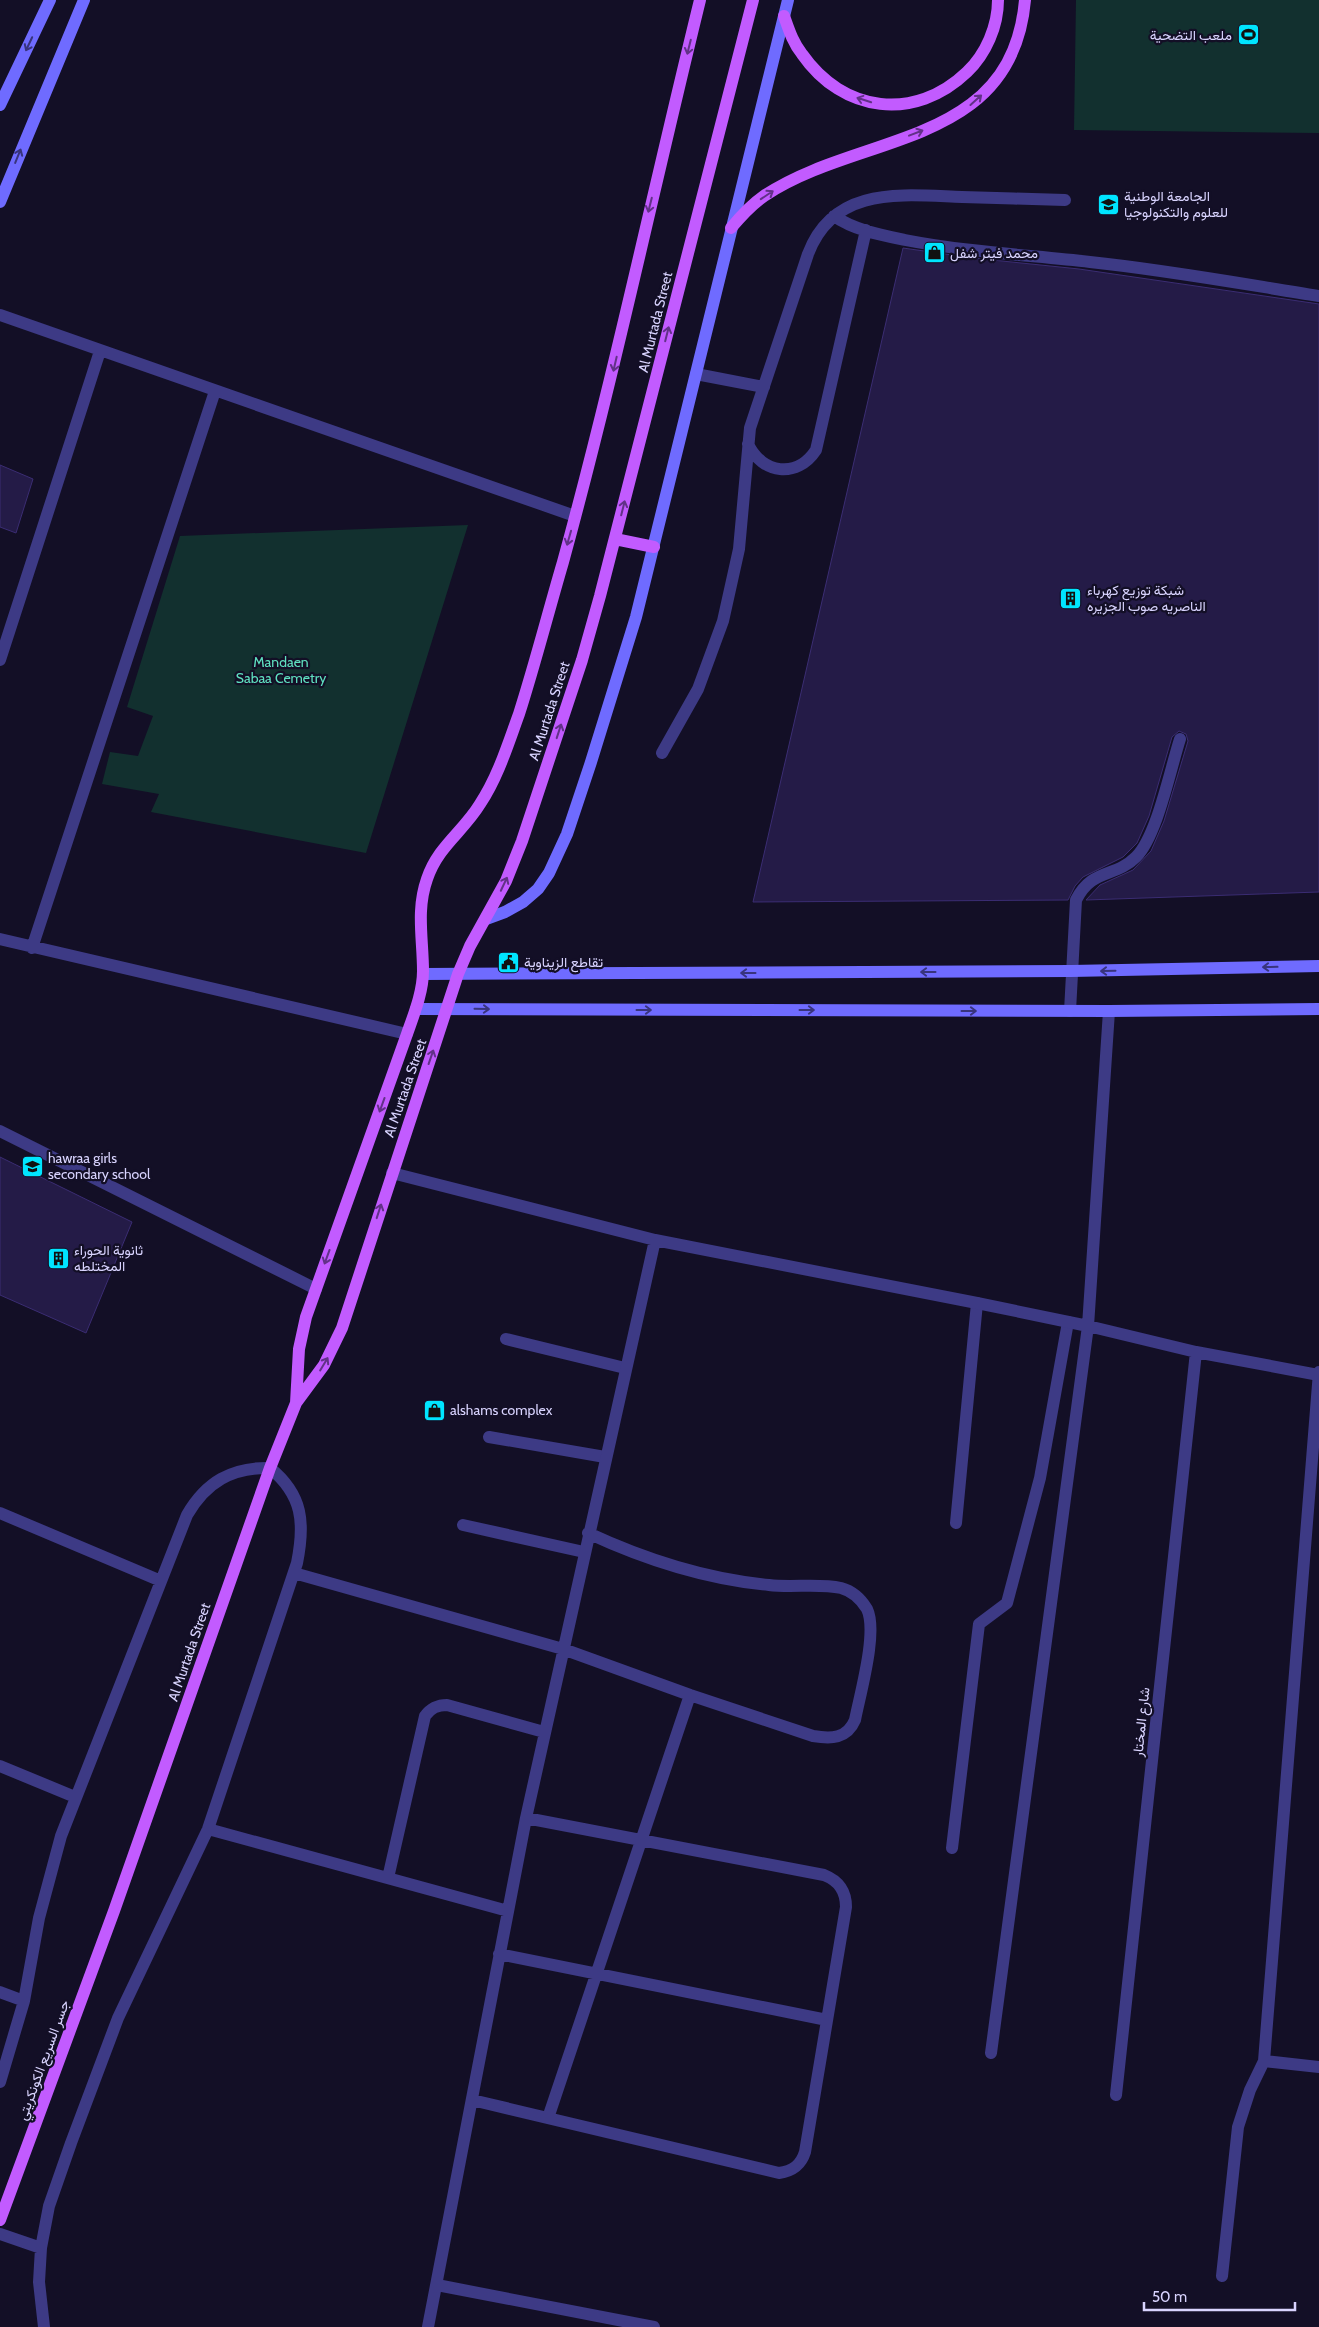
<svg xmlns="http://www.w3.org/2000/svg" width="1319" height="2327" font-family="Cabin,Vazirmatn,sans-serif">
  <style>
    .green { fill: #12302f }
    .building { fill: #241b47; stroke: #3b2d73 }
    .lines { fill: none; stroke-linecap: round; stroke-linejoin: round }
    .lane { stroke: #3d3a85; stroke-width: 12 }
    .street { stroke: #3d3a85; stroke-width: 12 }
    .secondary { stroke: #6f6bff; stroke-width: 12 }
    .primary { stroke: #c25bff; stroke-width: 12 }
    .oneway { stroke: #38347d }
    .oneway2 { stroke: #623188 }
    .labels { text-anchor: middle; stroke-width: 4.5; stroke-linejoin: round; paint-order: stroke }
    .poi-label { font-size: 14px; fill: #d9d4ff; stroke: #130f26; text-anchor: start }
    .street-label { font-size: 14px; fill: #d9d4ff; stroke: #130f26 }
    .park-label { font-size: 14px; fill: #5fe0c0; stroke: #130f26 }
  </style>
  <rect width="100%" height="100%" fill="#130f26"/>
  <path class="green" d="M 1076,0 L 1319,0 L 1319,133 L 1074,130 Z
    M 468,525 L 366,853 L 151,812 L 159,794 L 102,784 L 110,752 L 138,756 L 153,716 L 127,707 L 180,536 Z"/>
  <path class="building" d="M 903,248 L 973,258 L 1079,269 L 1319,304 L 1319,892 L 1086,900 L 1100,885 L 1133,870 L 1151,851 L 1164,821 L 1188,741 L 1186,734 L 1179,731 L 1172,737 L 1149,816 L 1137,843 L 1123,857 L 1083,877 L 1075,886 L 1068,900 L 753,902 Z
    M 0,465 L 33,479 L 16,533 L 0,527 Z
    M 0,1157 L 132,1222 L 86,1333 L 0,1295 Z"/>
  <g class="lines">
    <path class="lane" d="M 834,216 C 854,230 881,235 905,240 C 967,252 1028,255 1090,262 C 1167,270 1243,284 1319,296
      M 696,374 L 764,387
      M 748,444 C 762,474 797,479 816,450 L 866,230
      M 662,753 L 698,689 L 723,621 L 739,549 L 750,428 L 808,254 C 834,185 902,195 962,197 C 996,198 1031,199 1065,200
      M 506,1339 L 625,1368
      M 489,1437 L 605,1457
      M 956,1523 L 977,1303
      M 463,1525 L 584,1552
      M 952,1848 L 979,1624 L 1007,1603 L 1040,1478 L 1068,1322"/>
    <path class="street" d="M 0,315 L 575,516
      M 0,660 L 100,351
      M 0,939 L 407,1034
      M 32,948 L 215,391
      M 1070,1011 L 1076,900 C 1092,868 1115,878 1136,857 C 1157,836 1170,770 1180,739
      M 0,1131 L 316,1289
      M 392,1173 L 655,1240 L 977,1303 L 1088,1326 L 1196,1352 L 1319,1375
      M 0,1513 L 161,1581
      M 294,1573 L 563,1649 L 690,1695 L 813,1736 C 831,1739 847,1739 855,1720 C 860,1694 878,1632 867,1609 C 861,1599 852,1591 841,1588 C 818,1583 792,1588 769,1585 C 705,1579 646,1560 588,1533
      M 0,1766 L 75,1797
      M 208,1829 L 508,1911
      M 388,1878 L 425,1716 C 431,1708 437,1705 447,1705 L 544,1732
      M 499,1954 L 827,2020
      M 0,1992 L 24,2001
      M 991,2053 L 1088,1326 L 1109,1011
      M 1264,2061 L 1319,2067
      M 0,2082 L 24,2001 L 39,1918 L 61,1836 L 187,1515 C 206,1482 232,1467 270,1468 C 303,1495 305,1523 297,1563 L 208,1829 L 118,2018 L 71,2143 L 49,2206 L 41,2248 L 39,2282 L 44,2327
      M 1116,2095 L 1196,1352
      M 472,2100 L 779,2173 C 793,2171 801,2165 805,2152 L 846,1907 C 846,1891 839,1881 824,1875 L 526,1818
      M 548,2118 L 690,1695
      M 0,2234 L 41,2248
      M 1222,2276 L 1238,2127 L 1250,2090 L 1264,2061 L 1319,1372
      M 437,2285 L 654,2327
      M 428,2327 L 526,1818 L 655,1240"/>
    <path class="secondary" d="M 0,105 L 50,0
      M 0,202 L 84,0
      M 486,919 L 505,912 L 523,902 L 538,889 L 549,873 L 567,834 L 591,762 L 636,617 L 788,0
      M 423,974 L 1071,971 L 1319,966
      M 416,1009 L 1109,1011 L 1319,1009"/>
    <path class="primary" d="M 784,16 C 789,30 793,43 802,54 C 843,113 915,122 967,72 C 986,54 998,26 998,0
      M 731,228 C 741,216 751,205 764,196 C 859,132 1012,149 1025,0
      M 615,539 L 654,547
      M 296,1403 L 299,1349 L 306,1317 L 407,1034 C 414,1014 423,992 423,971 C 423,939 416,910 427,879 C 438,846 463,832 480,804 C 498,777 508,744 519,714 C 535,664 548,613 563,562 C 614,376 654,187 700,0
      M 0,2220 L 114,1911 L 270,1468 L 296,1403 L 324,1365 L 342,1328 L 458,974 L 470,946 L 506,881 L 522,841 L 582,660 L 600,596 L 753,0"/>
  </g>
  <defs><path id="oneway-shaft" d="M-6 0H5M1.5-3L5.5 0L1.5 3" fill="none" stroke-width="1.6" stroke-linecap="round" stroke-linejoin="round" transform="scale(1.25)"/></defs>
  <g class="oneway">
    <use href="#oneway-shaft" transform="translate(29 44) rotate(115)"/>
    <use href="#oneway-shaft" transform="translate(18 156) rotate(-68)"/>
    <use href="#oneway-shaft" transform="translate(1270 967) rotate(179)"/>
    <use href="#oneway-shaft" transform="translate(1108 971) rotate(179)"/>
    <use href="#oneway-shaft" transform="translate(928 972) rotate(180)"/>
    <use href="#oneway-shaft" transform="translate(748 973) rotate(180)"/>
    <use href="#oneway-shaft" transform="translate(482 1009) rotate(1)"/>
    <use href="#oneway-shaft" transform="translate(644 1010)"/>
    <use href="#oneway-shaft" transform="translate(807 1010)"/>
    <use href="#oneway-shaft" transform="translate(969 1011)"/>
  </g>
  <g class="oneway2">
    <use href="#oneway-shaft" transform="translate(689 47) rotate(104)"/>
    <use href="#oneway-shaft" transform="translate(864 100) rotate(-162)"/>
    <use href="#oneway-shaft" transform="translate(976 100) rotate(-42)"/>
    <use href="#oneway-shaft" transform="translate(916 133) rotate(-21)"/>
    <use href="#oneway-shaft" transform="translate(767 195) rotate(-34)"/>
    <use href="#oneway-shaft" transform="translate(650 205) rotate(104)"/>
    <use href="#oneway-shaft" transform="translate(667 334) rotate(-76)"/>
    <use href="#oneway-shaft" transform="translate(615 364) rotate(103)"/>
    <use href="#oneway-shaft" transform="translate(623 508) rotate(-76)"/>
    <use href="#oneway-shaft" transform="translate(569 538) rotate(106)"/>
    <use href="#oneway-shaft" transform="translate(559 731) rotate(-72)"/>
    <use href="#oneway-shaft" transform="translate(504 884) rotate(-65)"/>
    <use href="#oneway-shaft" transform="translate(431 1057) rotate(-71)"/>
    <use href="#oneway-shaft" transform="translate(382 1105) rotate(110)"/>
    <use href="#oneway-shaft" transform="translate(379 1211) rotate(-72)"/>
    <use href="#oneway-shaft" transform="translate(327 1257) rotate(110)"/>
    <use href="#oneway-shaft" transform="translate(324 1364) rotate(-59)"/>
  </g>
  <defs>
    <symbol id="stadium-square" viewBox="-11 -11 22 22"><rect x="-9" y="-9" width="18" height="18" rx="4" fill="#00e5ff" stroke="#130f26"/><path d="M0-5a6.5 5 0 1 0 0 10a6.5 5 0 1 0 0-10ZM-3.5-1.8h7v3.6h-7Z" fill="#111"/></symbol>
    <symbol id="university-square" viewBox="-11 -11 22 22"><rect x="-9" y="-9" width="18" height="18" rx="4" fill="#00e5ff" stroke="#130f26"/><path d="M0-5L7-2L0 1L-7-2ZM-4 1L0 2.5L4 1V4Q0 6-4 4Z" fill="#111"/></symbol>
    <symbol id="shop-square" viewBox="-11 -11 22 22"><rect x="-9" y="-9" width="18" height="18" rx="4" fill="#00e5ff" stroke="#130f26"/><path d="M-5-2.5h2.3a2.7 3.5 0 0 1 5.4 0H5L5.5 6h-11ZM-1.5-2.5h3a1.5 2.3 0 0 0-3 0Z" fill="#111"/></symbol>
    <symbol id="building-square" viewBox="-11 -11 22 22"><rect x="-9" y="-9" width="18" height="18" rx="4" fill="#00e5ff" stroke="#130f26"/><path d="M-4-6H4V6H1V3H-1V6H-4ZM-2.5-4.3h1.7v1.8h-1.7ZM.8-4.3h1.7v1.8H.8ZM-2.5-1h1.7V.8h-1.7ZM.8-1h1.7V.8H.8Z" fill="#111"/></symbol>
    <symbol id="civic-square" viewBox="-11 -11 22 22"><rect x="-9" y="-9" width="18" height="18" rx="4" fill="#00e5ff" stroke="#130f26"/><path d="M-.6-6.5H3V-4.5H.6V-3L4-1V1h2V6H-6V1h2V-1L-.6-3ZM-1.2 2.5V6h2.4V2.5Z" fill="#111"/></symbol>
    <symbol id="school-square" viewBox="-11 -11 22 22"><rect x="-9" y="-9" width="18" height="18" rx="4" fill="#00e5ff" stroke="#130f26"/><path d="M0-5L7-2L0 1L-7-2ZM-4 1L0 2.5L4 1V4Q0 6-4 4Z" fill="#111"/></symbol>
  </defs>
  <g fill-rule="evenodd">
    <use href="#stadium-square" x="1236" y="22" width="25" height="25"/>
    <use href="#university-square" x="1096" y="192" width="25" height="25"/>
    <use href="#shop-square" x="922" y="240" width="25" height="25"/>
    <use href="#building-square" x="1058" y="586" width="25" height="25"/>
    <use href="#civic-square" x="496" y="950" width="25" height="25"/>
    <use href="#school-square" x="20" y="1154" width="25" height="25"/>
    <use href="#building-square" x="46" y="1246" width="25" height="25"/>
    <use href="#shop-square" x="422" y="1398" width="25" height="25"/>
  </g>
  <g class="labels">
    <g class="poi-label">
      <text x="1232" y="40" text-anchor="end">ملعب التضحية</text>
      <text x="1124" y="201">الجامعة الوطنية<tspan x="1124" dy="16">للعلوم والتكنولوجيا</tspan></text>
      <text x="950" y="258">محمد فيتر شفل</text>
      <text x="1087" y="595">شبكة توزيع كهرباء<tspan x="1087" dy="16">الناصريه صوب الجزيره</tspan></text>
      <text x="524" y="967">تقاطع الزيناوية</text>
      <text x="48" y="1163">hawraa girls<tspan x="48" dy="16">secondary school</tspan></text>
      <text x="74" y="1255">ثانوية الحوراء<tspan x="74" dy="16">المختلطه</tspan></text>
      <text x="450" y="1415">alshams complex</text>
    </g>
    <g class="street-label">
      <text transform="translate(655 322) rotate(-76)" y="5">Al Murtada Street</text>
      <text transform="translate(549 711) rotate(-72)" y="5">Al Murtada Street</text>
      <text transform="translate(405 1088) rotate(-71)" y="5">Al Murtada Street</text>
      <text transform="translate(189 1652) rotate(-71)" y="5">Al Murtada Street</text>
      <text transform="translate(1141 1722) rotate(-84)" y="5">شارع المختار</text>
      <text transform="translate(43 2060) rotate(-70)" y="5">جسر السريع الكونكريتي</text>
    </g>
    <g class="park-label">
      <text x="281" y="667">Mandaen<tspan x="281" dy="16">Sabaa Cemetry</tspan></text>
    </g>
  </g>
  <path d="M1144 2302v8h151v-8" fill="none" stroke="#d9d4ff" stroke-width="2.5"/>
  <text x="1152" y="2302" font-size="15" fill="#d9d4ff" stroke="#130f26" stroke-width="4" paint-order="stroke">50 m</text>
</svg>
